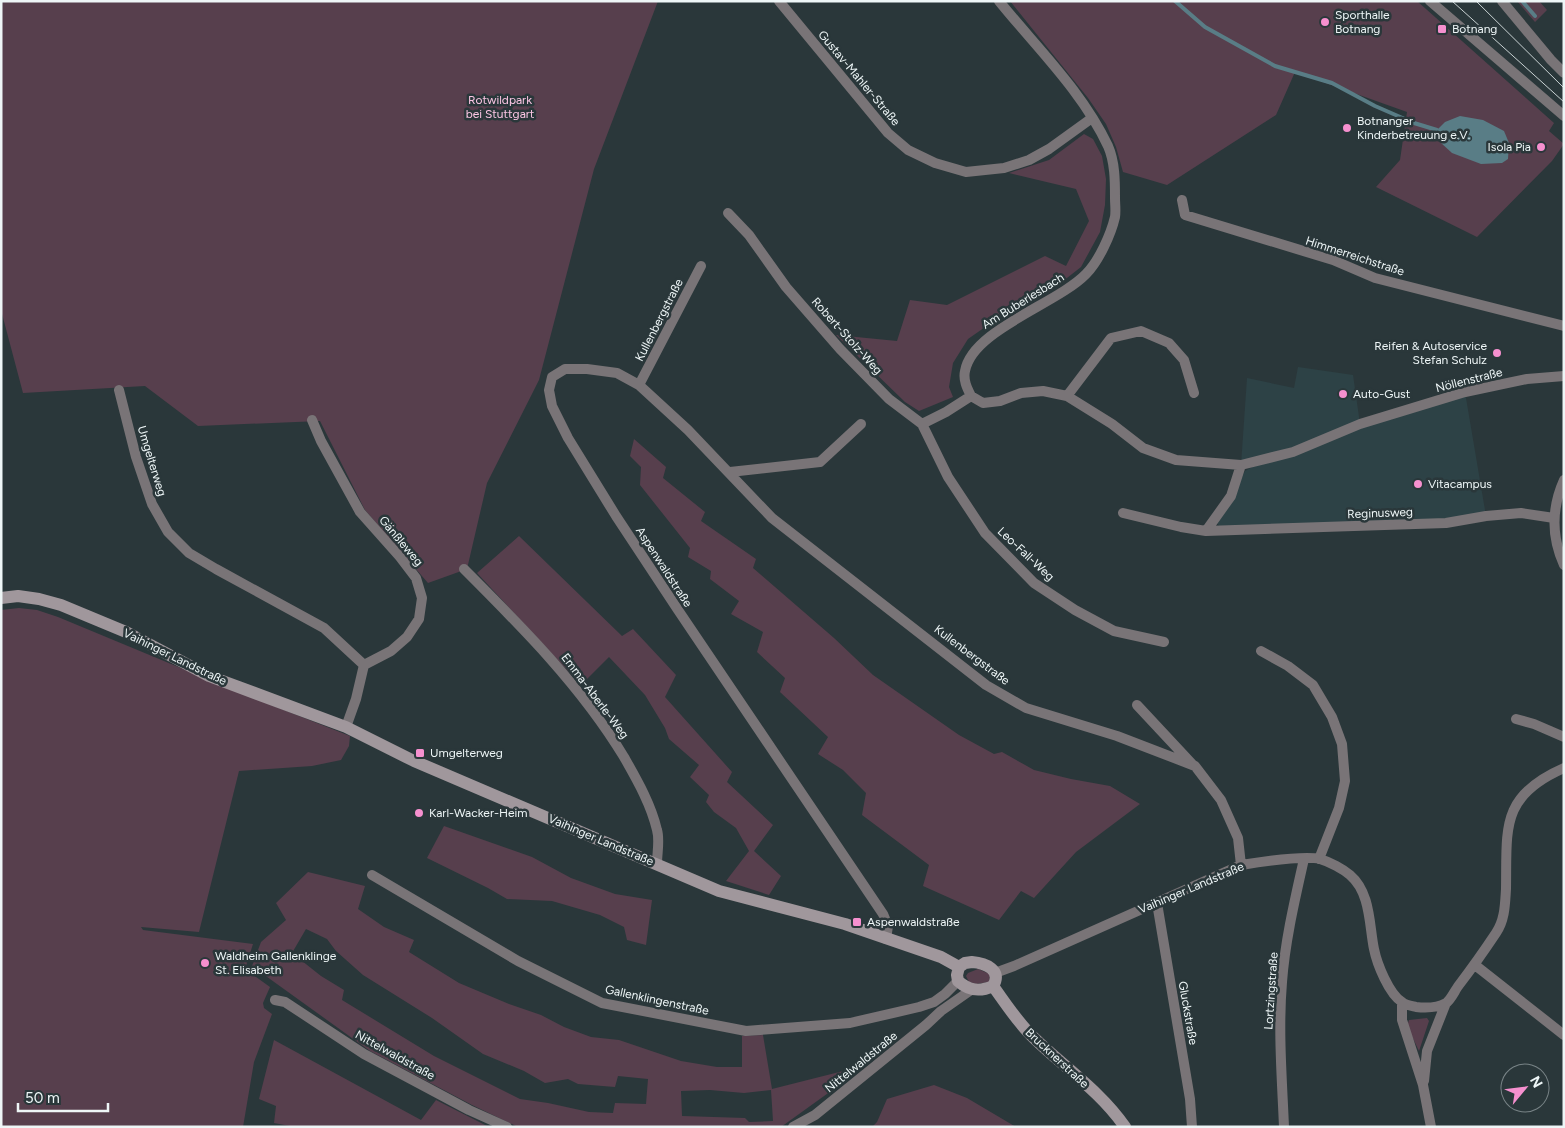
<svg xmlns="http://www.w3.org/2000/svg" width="1565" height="1128" font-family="Figtree,sans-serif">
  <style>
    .built { fill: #2d4246 }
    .green { fill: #573f4d; fill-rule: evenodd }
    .water { fill: #597d86 }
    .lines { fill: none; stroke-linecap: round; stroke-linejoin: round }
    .stream { stroke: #597d86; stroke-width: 4 }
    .street { stroke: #797477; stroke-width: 10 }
    .secondary { stroke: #a0979c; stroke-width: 12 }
    .tram { stroke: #c9d2d3; stroke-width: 1 }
    .poi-dot { fill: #f690cf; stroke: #2a373a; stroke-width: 2 }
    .labels { text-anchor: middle; stroke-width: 5; stroke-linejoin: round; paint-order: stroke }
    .poi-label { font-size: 12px; fill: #eef6f7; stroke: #2a373a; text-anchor: start }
    .street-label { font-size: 12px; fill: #eef6f7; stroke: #2a373a }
    .park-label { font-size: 12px; fill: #fbc5e4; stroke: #2a373a }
  </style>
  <rect width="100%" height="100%" fill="#2a373a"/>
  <path class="built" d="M 1298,367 L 1353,375 L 1360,424 L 1465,392 L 1486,516 L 1446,523 L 1222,530 L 1215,520 L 1232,497 L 1245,471 L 1265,460 L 1241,465 L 1247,378 L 1294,388 Z"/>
  <path class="green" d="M 1,1 L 658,1 L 594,169 L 539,380 L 487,483 L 467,569 L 428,583 L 365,510 L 320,421 L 198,426 L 145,386 L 23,393 L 1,310 Z
    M 1010,1 L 1417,1 L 1554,123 L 1549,131 L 1564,144 L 1552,161 L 1477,237 L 1376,187 L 1400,160 L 1407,112 L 1295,72 L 1276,115 L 1167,185 L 1123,172 L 1116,147 L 1106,124 L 1088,98 Z
    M 1517,1 L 1539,1 L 1547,10 L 1535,22 Z
    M 1084,134 L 1093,139 L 1102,156 L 1106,179 L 1105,205 L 1100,232 L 1081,267 L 1049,292 L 991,323 L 968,339 L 953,363 L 949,387 L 953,397 L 919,411 L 905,402 L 836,335 L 897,341 L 910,300 L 947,305 L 1045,256 L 1066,266 L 1089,221 L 1076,189 L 1009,173 L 1049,160 Z
    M 634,439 L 666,467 L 663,478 L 705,512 L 701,521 L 756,559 L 753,568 L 834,638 L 873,675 L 959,735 L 994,754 L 1002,752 L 1034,770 L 1071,779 L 1110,786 L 1140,804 L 1076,852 L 1034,898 L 1021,891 L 999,920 L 923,886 L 929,865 L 862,815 L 866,793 L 843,770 L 818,754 L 828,737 L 780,692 L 785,678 L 757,652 L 763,632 L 731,614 L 739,601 L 710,579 L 711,571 L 688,557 L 690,548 L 640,485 L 641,467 L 630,456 Z
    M 519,536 L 622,636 L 633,629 L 676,675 L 665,697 L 732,772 L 727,782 L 773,825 L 754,851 L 781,876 L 769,895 L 726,881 L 749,851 L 736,828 L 714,812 L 706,802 L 709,795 L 690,777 L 699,765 L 669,739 L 665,728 L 645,695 L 609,657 L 581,685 L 477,573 Z
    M 19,608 L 37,610 L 58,617 L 241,693 L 350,736 L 349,746 L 341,760 L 312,766 L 239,771 L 199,932 L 141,927 L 143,930 L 253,944 L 245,969 L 270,987 L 263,1003 L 264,1008 L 272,1014 L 254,1062 L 243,1127 L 1,1127 L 1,610 Z
    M 444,826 L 532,857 L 571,878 L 615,894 L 652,900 L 646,945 L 627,940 L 624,927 L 600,915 L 552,901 L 507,899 L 488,888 L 427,858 Z
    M 308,872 L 365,886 L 358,909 L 384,927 L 414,940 L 409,952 L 459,983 L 509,1004 L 541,1015 L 564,1027 L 591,1037 L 619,1040 L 681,1061 L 717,1067 L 742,1067 L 742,1036 L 763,1035 L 772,1089 L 855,1068 L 856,1073 L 781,1127 L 518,1127 L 472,1105 L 370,1051 L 252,966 L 261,942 L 286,920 L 276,903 ZM 306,929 L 327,939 L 336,951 L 363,975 L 432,1018 L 483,1054 L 524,1071 L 545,1083 L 568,1079 L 578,1084 L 615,1087 L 618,1076 L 648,1079 L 646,1104 L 615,1103 L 613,1113 L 589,1112 L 548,1103 L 520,1099 L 434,1056 L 342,1000 L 344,990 L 321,976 L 292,953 ZM 710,1090 L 744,1093 L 771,1090 L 773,1121 L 749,1122 L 745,1118 L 682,1116 L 681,1091 Z
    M 978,969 L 990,974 L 989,982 L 976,984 L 969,982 L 966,976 L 968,973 Z
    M 1427,1018 L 1429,1021 L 1419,1051 L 1407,1026 L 1409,1020 Z
    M 274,1040 L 421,1120 L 436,1100 L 489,1127 L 295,1127 L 274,1123 L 276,1106 L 259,1099 Z
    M 934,1085 L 967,1098 L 1016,1127 L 872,1127 L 877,1122 L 887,1099 Z"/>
  <path class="water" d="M 1460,116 L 1483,120 L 1504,131 L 1509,143 L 1508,159 L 1502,163 L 1481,164 L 1452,153 L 1440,142 L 1437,130 L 1445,122 Z"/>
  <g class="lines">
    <path class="stream" d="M 1175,1 L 1205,27 L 1275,66 L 1332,83 L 1375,106 L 1414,123 L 1437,130
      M 1522,1 L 1535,16"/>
    <path class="street" d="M 779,1 L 888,133 L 908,150 L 935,163 L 966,172 L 1004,168 L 1029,160 L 1049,149 L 1092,118
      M 1430,1 L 1564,116
      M 1502,1 L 1551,60 L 1564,73
      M 1182,200 L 1185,215 L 1333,260 L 1375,278 L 1564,326
      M 728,213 L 749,235 L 786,287 L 840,349 L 889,399 L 922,424 L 948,477 L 985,533 L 1034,583 L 1075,610 L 1114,631 L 1164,642
      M 639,385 L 701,266
      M 119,390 L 136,457 L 152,504 L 168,532 L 189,553 L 216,569 L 324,628 L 364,665
      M 971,396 L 983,403 L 1000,401 L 1021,393 L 1043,391 L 1067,396 L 1112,424 L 1143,448 L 1176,460 L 1241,465 L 1293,452 L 1360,424 L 1465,392 L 1527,379 L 1564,376
      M 971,396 C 967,388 963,380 965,371 C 972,330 1057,304 1086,274 C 1099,261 1111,234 1115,217 C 1116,211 1115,204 1115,198 C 1115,181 1115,162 1108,146 C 1082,91 1037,48 999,1
      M 1067,396 L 1111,338 L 1141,331 L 1169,343 L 1184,360 L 1194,393
      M 312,420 L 321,441 L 360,512 L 400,557 L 416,578 L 422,598 L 419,619 L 407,637 L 391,651 L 364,665
      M 922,424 L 946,412 L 971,396
      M 730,472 L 820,462 L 861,424
      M 1564,480 C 1551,509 1551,536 1564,565
      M 1123,513 L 1181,527 L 1206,531 L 1446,523 L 1486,516 L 1521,513 L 1554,518
      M 1206,531 L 1231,496 L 1241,465
      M 464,569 C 522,627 581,686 624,757 C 637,780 651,804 657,830 C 660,840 657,853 657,864
      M 1261,651 L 1288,666 L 1313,685 L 1332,717 L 1342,744 L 1345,781 L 1339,808 L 1319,859
      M 1137,705 L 1192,764
      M 1516,719 L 1534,724 L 1564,737
      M 346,727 L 356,699 L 364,665
      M 372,875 L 518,961 L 602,1003 L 746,1031 L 850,1023 L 919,1007 L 934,1002 L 945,994 L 958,981
      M 1157,903 L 1190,1099 L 1192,1127
      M 886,939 L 888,926 L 883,914 L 678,610 L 616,516 L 568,438 L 552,406 L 549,390 L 552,377 L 565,369 L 587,369 L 617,373 L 639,385 L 688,430 L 772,518 L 986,685 L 1026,708 L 1117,736 L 1195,766 L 1221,800 L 1238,838 L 1241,865
      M 1475,965 L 1564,1035
      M 995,973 L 1014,966 L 1241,865 C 1260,862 1303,855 1320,859 C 1330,862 1343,869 1350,875 C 1371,893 1369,925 1374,949 C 1377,964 1389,994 1402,1002 C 1405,1005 1412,1006 1416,1007 C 1425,1008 1437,1008 1446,1003 C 1451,1000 1455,990 1459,985 C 1472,968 1484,951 1496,933 C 1505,920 1505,904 1506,889 C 1507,828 1500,796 1564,768
      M 275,1000 L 285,1002 L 364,1054 L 469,1110 L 507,1127
      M 1402,1002 L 1402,1020 L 1423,1085 L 1431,1127
      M 1424,1081 L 1427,1051 L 1446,1003
      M 793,1127 L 815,1115 L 926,1025 L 941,1011 L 971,990
      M 1284,1127 C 1282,1079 1278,1030 1282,982 C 1285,941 1295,899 1304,859"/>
    <path class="secondary" d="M 1,598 L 18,596 L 39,599 L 61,605 L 126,632 L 209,676 L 346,727 L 414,761 L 719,891 L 845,924 L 941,957 L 959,967
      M 972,962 C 985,963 1003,970 993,986 C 980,992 969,991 958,981 L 957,975 L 959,967 L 965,963 Z
      M 993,986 C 1006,1004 1018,1023 1034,1038 C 1064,1067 1101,1092 1125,1127"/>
    <path class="tram" d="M 1452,1 L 1564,102
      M 1476,1 L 1564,88"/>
  </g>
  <g class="poi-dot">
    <circle cx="1325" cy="22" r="5"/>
    <rect x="1437" y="24" width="10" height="10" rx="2.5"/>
    <circle cx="1347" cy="128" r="5"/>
    <circle cx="1541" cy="147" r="5"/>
    <circle cx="1497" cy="353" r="5"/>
    <circle cx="1343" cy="394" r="5"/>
    <circle cx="1418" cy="484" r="5"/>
    <rect x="415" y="748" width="10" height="10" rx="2.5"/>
    <circle cx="419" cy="813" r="5"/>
    <rect x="852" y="917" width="10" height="10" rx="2.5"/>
    <circle cx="205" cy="963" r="5"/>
  </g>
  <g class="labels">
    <g class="poi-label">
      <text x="1335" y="19">Sporthalle<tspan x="1335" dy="14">Botnang</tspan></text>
      <text x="1452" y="33">Botnang</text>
      <text x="1357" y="125">Botnanger<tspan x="1357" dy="14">Kinderbetreuung e.V.</tspan></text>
      <text x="1531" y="151" text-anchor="end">Isola Pia</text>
      <text x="1487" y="350" text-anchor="end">Reifen &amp; Autoservice<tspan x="1487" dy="14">Stefan Schulz</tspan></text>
      <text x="1353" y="398">Auto-Gust</text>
      <text x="1428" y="488">Vitacampus</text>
      <text x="430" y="757">Umgelterweg</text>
      <text x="429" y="817">Karl-Wacker-Heim</text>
      <text x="867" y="926">Aspenwaldstraße</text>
      <text x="215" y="960">Waldheim Gallenklinge<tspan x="215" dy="14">St. Elisabeth</tspan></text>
    </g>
    <g class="street-label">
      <text transform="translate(859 78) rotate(50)" y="4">Gustav-Mahler-Straße</text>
      <text transform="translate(1355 256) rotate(18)" y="4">Himmerreichstraße</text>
      <text transform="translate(1023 301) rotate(-32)" y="4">Am Buberlesbach</text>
      <text transform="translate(659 320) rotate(-63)" y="4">Kullenbergstraße</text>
      <text transform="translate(847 336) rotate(48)" y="4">Robert-Stolz-Weg</text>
      <text transform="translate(1469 380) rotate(-14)" y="4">Nöllenstraße</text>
      <text transform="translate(152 461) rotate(73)" y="4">Umgelterweg</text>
      <text transform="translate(1380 513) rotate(-2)" y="4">Reginusweg</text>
      <text transform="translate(401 541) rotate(50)" y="4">Gänßleweg</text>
      <text transform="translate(1026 554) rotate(43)" y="4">Leo-Fall-Weg</text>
      <text transform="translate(664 567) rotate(57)" y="4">Aspenwaldstraße</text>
      <text transform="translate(972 655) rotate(37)" y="4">Kullenbergstraße</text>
      <text transform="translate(175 657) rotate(26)" y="4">Vaihinger Landstraße</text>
      <text transform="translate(595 696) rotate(53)" y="4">Emma-Aberle-Weg</text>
      <text transform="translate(601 840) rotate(23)" y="4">Vaihinger Landstraße</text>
      <text transform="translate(1191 888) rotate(-23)" y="4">Vaihinger Landstraße</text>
      <text transform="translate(1271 991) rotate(-86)" y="4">Lortzingstraße</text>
      <text transform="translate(657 1000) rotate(12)" y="4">Gallenklingenstraße</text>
      <text transform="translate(1188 1013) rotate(80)" y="4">Gluckstraße</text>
      <text transform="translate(395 1055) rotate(29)" y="4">Nittelwaldstraße</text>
      <text transform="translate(1057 1058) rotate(43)" y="4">Brucknerstraße</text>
      <text transform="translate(861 1062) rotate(-39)" y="4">Nittelwaldstraße</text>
    </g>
    <g class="park-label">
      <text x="500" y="104">Rotwildpark<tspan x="500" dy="14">bei Stuttgart</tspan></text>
    </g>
  </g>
  <rect width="1565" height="1128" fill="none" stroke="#eef6f7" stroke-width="5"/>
  <g transform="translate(1525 1088) rotate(61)"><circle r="24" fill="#2a373a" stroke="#788386"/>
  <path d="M0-4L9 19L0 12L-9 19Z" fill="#f690cf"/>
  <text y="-8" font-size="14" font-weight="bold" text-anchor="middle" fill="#eef6f7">N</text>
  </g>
  <path d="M18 1103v8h90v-8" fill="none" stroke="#eef6f7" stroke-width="2.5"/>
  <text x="25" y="1103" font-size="15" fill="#eef6f7" stroke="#2a373a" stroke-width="4" paint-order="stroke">50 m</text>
</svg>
